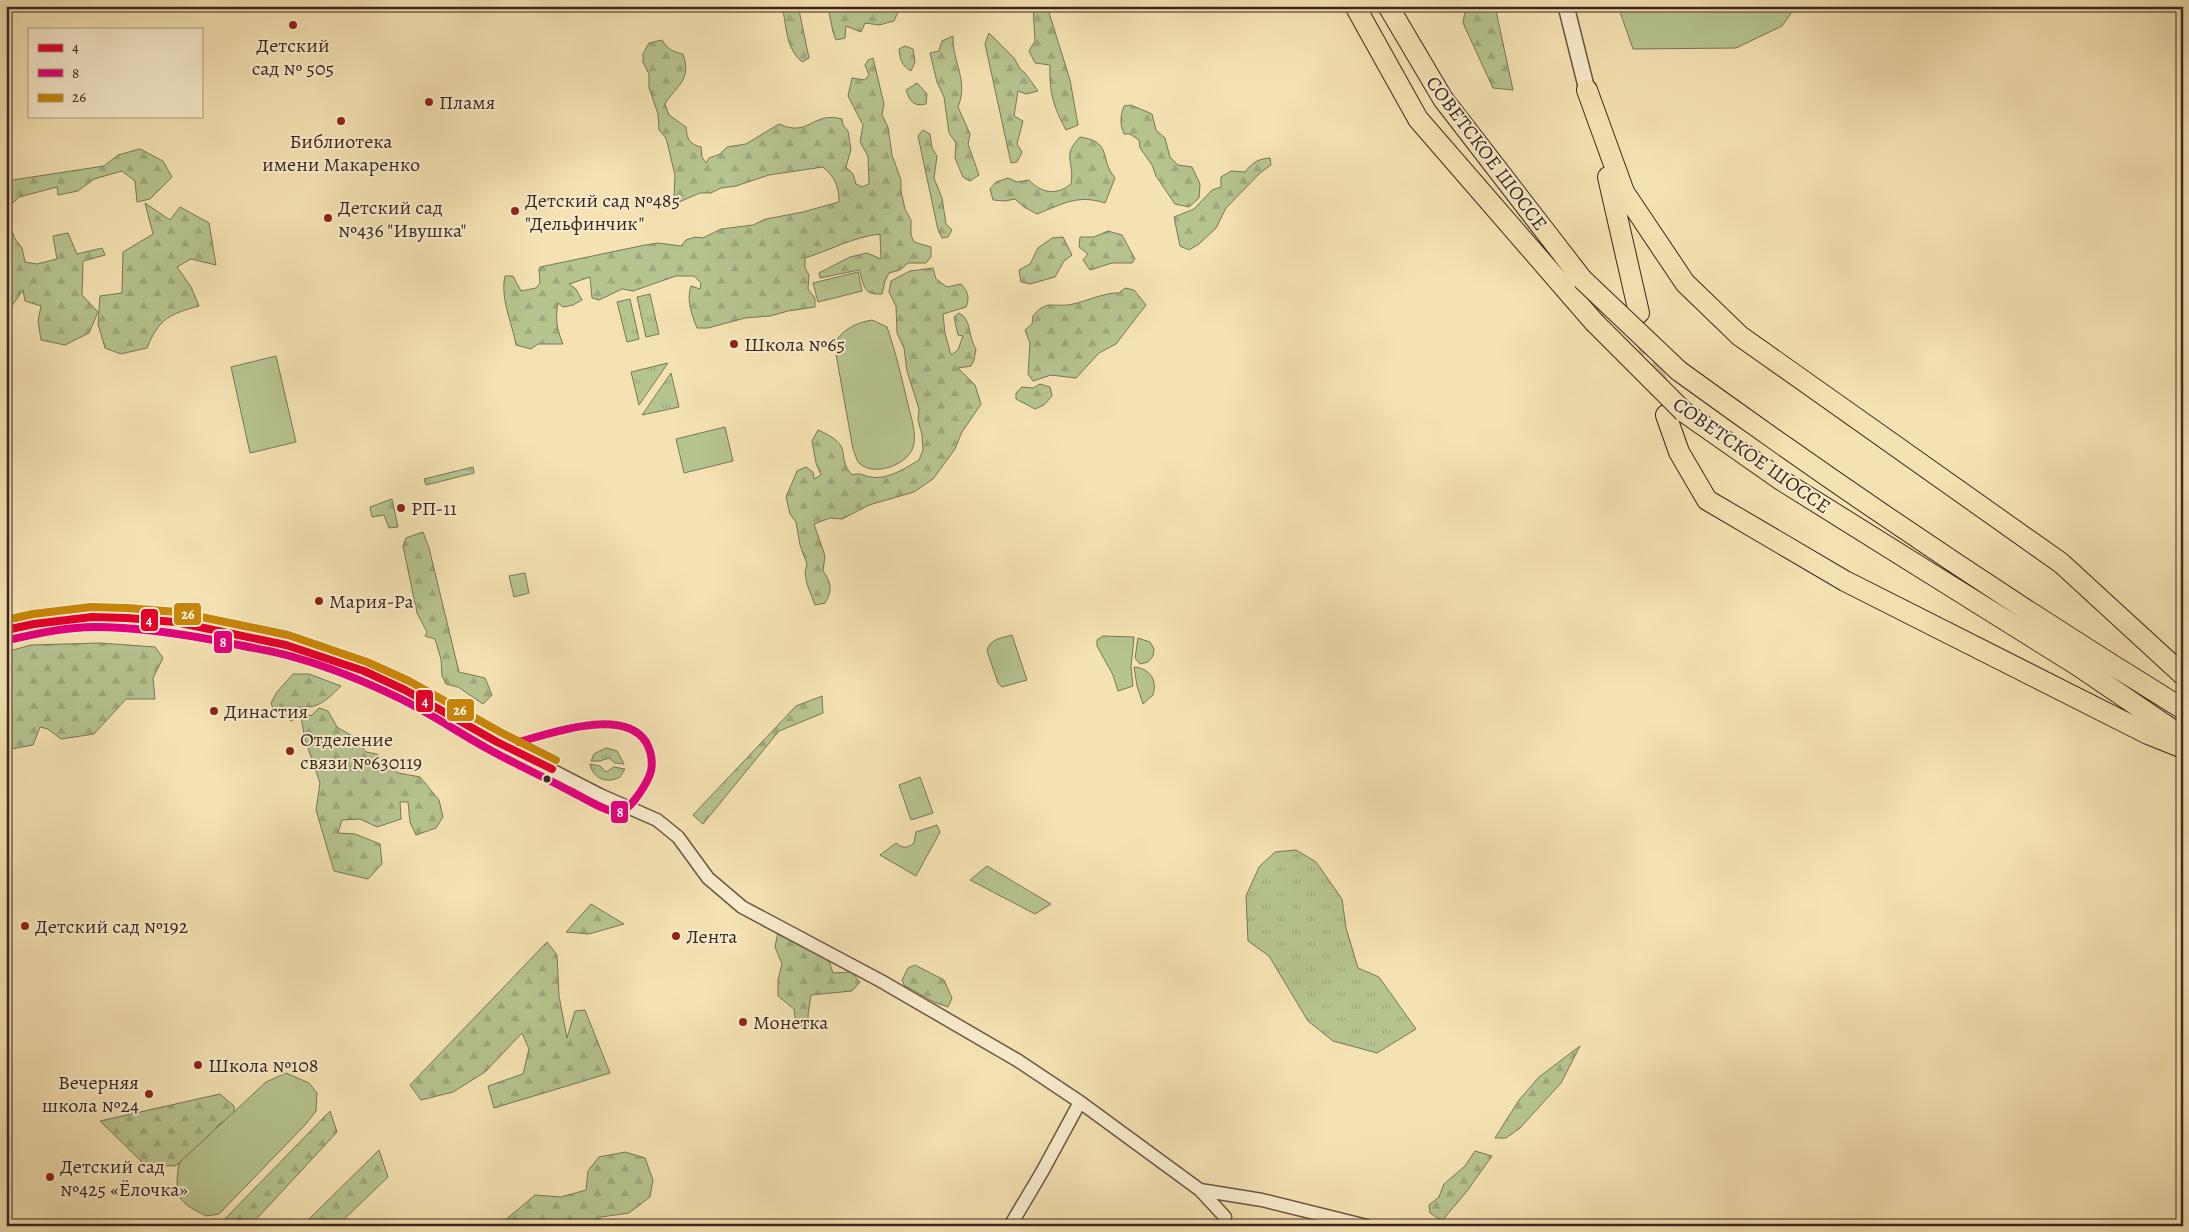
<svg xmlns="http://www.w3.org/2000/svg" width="2189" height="1232" font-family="Alegreya,serif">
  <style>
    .grass { fill: url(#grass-tufts); stroke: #787658 }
    .forest { fill: url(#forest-firs); stroke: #787658 }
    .park { fill: #b6c490; stroke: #787658 }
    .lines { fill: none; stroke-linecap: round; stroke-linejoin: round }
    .trunk-tunnel { stroke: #d0bd95; stroke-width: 20; stroke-dasharray: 20 10; stroke-linecap: butt }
    .minor-casing { stroke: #695644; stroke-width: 15 }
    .tertiary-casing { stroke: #695644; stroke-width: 18 }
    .trunk-casing { stroke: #3a271f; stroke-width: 22 }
    .minor { stroke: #f8eccd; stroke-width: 12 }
    .tertiary { stroke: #f8eccd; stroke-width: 15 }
    .trunk { stroke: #f5e2b2; stroke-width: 20 }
    .trunk-bridge-casing { stroke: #3a271f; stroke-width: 22; stroke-linecap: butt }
    .trunk-bridge { stroke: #f5e2b2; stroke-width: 20 }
    .bus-1-casing { stroke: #f8eccd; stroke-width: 11 }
    .bus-2-casing { stroke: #f8eccd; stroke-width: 11 }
    .bus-3-casing { stroke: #f8eccd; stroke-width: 11 }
    .bus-1 { stroke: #e4002b; stroke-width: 8 }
    .bus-2 { stroke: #e5007d; stroke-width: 8 }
    .bus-3 { stroke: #c88608; stroke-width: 8 }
    .poi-dot { fill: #8f2418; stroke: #f8eccd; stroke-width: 2 }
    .bus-dot { fill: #3a271f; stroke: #f8eccd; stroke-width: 2 }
    .labels { text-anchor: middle; stroke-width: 4; stroke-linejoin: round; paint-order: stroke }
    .poi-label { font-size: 20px; fill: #3a271f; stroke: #f8eccd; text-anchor: start }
    .street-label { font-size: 20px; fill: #3a271f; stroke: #f8eccd }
    .line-badge { stroke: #f8eccd; stroke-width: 2 }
    .badge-label { font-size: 14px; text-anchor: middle; font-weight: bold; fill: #fff }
  </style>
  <defs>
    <pattern id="grass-tufts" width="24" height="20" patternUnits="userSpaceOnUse" patternTransform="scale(1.25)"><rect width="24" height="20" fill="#b6c490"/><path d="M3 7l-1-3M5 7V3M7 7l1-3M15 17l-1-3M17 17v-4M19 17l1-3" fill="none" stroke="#9da87c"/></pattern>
    <pattern id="forest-firs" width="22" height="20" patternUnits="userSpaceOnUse" patternTransform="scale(1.25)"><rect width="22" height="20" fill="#b6c490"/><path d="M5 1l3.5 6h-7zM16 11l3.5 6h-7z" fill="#9da87c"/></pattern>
  </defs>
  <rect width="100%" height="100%" fill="#f5e2b2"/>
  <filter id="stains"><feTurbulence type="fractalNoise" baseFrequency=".004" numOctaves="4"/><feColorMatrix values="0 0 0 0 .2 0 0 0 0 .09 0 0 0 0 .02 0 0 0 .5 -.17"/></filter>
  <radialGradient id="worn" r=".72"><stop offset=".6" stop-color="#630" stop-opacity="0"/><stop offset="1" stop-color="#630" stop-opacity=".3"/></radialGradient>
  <path class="grass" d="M 650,294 L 659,334 L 646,337 L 637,297 Z
    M 630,299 L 639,339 L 627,342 L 617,302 Z
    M 668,363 L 639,405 L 631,372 Z
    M 671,373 L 679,407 L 642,415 Z
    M 473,467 L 474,473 L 426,485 L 424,479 Z
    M 606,748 L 617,751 L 624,764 L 615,763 L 609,758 L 600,761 L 591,761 L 594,754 Z
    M 590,764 L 600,766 L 606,772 L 614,767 L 625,769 L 620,777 C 607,784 593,779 590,764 Z
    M 1296,850 L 1316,862 L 1342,899 L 1346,928 L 1358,968 L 1379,977 L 1416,1029 L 1377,1053 L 1333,1041 L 1308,1021 L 1269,956 L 1248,941 L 1246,896 L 1259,867 L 1275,852 Z"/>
  <path class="forest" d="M 782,6 L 797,6 L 799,10 L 809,58 L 802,62 C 785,47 787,27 782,6 Z
    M 895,6 L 898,12 L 894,21 L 879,25 L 865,23 L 861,32 L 846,26 L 845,38 L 836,40 L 833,32 L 828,7 Z
    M 1033,6 L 1047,6 L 1070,80 L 1078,125 L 1066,130 C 1053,106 1049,92 1050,65 L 1035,63 L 1029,51 L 1035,41 Z
    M 1466,6 L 1495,6 L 1513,90 L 1493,88 L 1463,23 Z
    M 989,33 L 1014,58 L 1020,69 L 1025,73 L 1038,91 L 1026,94 L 1018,91 L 1014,116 L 1023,121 L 1017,144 L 1022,152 L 1017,162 L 1011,163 L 985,44 Z
    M 953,36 C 952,62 969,80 958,107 L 970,134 L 968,144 L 979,175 L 970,181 L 963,177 L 955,158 L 956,143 L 949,133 L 944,97 L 937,82 L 930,53 L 939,51 L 942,41 Z
    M 662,40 C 667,49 673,52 683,54 C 692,81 677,84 665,104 L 669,115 L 686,127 C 687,139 689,144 701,147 L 702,157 L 706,163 L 709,158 L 720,154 L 727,147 L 746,144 L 779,124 C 810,138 811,111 842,119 L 843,125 L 848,131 L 851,149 L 846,167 L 853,174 L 856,184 L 862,187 L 869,184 L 868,156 L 860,142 L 863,125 L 848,96 L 852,78 L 865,80 L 869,75 L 865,65 L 868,60 L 873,58 L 884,104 L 882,115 L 888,127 L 892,155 L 901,180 L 901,191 L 905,209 L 911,220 L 911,235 L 914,242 L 931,247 L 931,257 L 926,263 L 908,263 L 900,270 L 889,273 L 885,281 L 882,294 C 862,295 865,286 859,270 L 820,278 L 819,273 L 850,257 L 867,253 L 881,259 L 880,234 C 853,237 831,250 805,258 L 805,268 L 809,275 L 808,289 L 815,298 L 815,307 L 788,311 L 770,316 L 745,318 L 708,328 L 697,328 C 692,315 686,300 691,286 L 700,289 L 701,283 L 694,276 L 676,276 L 633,291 L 622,289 L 599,300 L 592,298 L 590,277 L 569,284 L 576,289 L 582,300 L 573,305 L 563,307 L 558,303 C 555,319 557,330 563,344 L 538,344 L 531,349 L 516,345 C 512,323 500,298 505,276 L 513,276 L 521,291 L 536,288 L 540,283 L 539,270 L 540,267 L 645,245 L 658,243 L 681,246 L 686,240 L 695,237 L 703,238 L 721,229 L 753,225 L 766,219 L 803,212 L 839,202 C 839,187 835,177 823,167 L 769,175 L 736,186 L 721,188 L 711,193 L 700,193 L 679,202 L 674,197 L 675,175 L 666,138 L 659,130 L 658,114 L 649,88 L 649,74 L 643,62 L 643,54 L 649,43 Z
    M 905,46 L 913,49 L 915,62 L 911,71 C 902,66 900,60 899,49 Z
    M 917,83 L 927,94 L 926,104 C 913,107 910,101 906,90 Z
    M 1131,105 L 1152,114 L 1156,130 L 1165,138 L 1170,157 L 1178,165 L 1192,167 L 1200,184 L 1199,198 L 1189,207 L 1175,204 L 1156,176 L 1152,165 L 1140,148 L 1139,140 L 1130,134 L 1124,134 C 1120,125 1120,116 1124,106 Z
    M 923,130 L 930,134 L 932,148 L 937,156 L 934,178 L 942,198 L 946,224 L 952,230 L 948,237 L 942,238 L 938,230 L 918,136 Z
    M 1080,137 C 1113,142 1099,159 1115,178 L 1105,203 C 1077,194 1063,204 1037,214 L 1024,207 L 1015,199 L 1005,201 L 993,200 L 990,189 L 996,182 L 1008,178 L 1017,182 L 1029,180 C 1041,193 1056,196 1071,184 C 1075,161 1061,157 1080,137 Z
    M 140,149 L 163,161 L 172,177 L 150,199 L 137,202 L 135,181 L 122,171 L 94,179 L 78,191 L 58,195 L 57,187 L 19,197 L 11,205 L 10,226 L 15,239 L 22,248 L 25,262 L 37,264 L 57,259 L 53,236 L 68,233 L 77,254 L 102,248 L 105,255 L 83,261 L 82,295 L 98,312 L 89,333 L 65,345 L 41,340 L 38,321 L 41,306 L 25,301 L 23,290 L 11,307 L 6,296 L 6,181 L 104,166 L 118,155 Z
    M 1270,158 L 1271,165 L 1260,173 L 1226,208 L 1216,228 L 1199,244 L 1189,250 L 1180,246 L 1174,217 L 1194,209 L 1212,190 L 1221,187 L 1221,177 L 1231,171 L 1245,172 C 1253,162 1258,159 1270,158 Z
    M 145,203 L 170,220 L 180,207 L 209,223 L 216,265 L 191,259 L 177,267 L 191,287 L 199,306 C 170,314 159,318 147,348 L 121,354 L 105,348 L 98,324 L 100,296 L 122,293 L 123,252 L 153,234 Z
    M 1108,231 L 1122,235 L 1135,259 L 1132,263 L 1112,263 L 1090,270 L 1083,260 L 1088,254 L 1079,247 L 1080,237 L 1094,237 Z
    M 1063,237 L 1072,255 L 1064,261 L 1055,277 L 1030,284 L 1021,282 L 1019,270 L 1030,264 L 1038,248 L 1052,238 Z
    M 933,268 L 936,279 L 947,287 L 961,284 C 968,291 970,298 966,307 L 943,314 L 945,333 L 951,355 L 958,350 L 963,336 L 958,335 L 954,317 L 959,313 C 972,319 968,338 976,349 L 974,360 L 971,366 L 958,368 L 975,385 L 981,404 L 962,432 L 955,449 L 933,479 L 914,492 L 869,505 L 842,519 L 830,518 L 814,524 L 825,556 L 823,571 C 831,582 833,590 825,603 L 815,605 L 807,584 L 805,573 L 807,564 L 800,545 L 796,522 L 790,514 L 786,497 L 797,471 L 806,467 L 813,472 L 814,479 L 821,475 L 816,463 L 812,441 L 818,430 C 857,447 834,455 852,475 C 863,472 862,476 871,477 C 887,480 906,468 919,460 L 923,450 L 922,435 L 918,420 L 919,409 L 907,371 L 904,348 L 897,333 L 896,306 L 889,292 L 891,281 L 910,271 Z
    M 1125,288 L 1134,290 L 1146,305 L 1116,344 L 1099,353 L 1076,378 L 1051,375 L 1033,381 L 1028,374 L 1030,343 L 1025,330 L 1032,324 L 1033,316 C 1037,311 1042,306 1049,305 C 1057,305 1065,306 1073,304 C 1087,301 1106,292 1119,293 Z
    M 1040,384 L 1050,387 L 1052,396 L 1044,405 L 1035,409 L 1016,399 L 1016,393 L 1022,387 L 1033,388 Z
    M 392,499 L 398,527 L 389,528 L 384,515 L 372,517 L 370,507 Z
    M 423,532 L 429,548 L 459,672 L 485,678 L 492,695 L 483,704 L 458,687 L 446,684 L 442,676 L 441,659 L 435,639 L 425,636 L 427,632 L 417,613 L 403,546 L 406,538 Z
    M 100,643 L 155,647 L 163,658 L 153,678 L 155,699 L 126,699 L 94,734 L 61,739 L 48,729 L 40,727 L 33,745 L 6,750 L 6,652 L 31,645 Z
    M 293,674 L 309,674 L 341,686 C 326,701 318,709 297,707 L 292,721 L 274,711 L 271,703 L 277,692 Z
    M 822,696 L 823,713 L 779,731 L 703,824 L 693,815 L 796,706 Z
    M 319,708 L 328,711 L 337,727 L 352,736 L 366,752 L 377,754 L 398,773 L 420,777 L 439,800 L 443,817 L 436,828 L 416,835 L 410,822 L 408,802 L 400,802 L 401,819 L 377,827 L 360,819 L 342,820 L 338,833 L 355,834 L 380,844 L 382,864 L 368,879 L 334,871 L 316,810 L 320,783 L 305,739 L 301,717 L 312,715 Z
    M 591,904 L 624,924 L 589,934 L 566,932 Z
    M 778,932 L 828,958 L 833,973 L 851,972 L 860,982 L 852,991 L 811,995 L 808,1015 L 809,1028 L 796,1025 L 794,1009 L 778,996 L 778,980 L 782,964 L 775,947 Z
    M 547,942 L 557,955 L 559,996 L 567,1038 L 575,1011 L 585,1010 L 610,1073 L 494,1108 L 488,1086 L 523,1074 L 529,1049 L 522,1033 L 485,1072 L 453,1092 L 421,1100 L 410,1085 Z
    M 915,965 L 944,980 L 952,998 L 948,1007 L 934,1002 L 904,985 L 902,980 L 908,968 Z
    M 1580,1046 L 1561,1083 L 1520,1128 L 1506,1138 L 1495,1138 L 1519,1100 L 1539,1077 Z
    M 220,1094 L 234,1106 L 234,1114 L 217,1126 L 217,1137 L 175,1166 L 145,1165 L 100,1121 Z
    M 330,1111 L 337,1132 L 250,1226 L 218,1226 Z
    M 379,1150 L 388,1177 L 337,1226 L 302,1226 Z
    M 1475,1151 L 1492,1156 L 1467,1191 L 1442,1221 L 1430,1213 L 1429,1205 L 1439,1197 L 1444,1184 L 1465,1166 Z
    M 625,1152 L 645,1158 L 653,1180 L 650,1197 L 629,1213 L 601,1217 L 590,1226 L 502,1226 L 503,1222 L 535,1195 L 561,1197 L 586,1190 L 588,1171 L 599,1157 Z"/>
  <path class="park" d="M 1618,6 L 1796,6 L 1782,26 L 1736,48 L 1633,49 Z
    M 858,272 L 862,291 L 818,302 L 813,283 Z
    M 872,320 L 887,327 C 896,353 902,379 908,405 C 911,417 916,431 914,443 C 912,464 874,478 859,463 C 856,460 855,453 853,449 L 834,343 C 844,329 855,323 872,320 Z
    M 276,356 L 296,442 L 250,453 L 231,367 Z
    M 725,427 L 733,461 L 684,473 L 676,439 Z
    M 525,573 L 529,593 L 514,597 L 509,576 Z
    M 1012,635 L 1027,680 L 1002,687 L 998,683 L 987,651 C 989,639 1002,638 1012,635 Z
    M 1103,636 L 1134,637 L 1131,667 L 1133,686 L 1118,691 L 1113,675 L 1097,646 L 1097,640 Z
    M 1138,638 L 1150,642 L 1154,649 L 1153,656 L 1148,662 L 1140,664 L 1135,658 Z
    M 1134,667 C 1149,668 1158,680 1153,695 L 1143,704 L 1137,686 Z
    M 920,777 L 933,813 L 911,820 L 899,785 Z
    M 937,825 L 940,832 L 916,876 L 880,855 L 896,843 C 903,849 908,848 914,843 L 916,832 Z
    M 987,866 L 1051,904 L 1035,914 L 970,880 Z
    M 286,1073 L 309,1083 L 317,1093 L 316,1111 L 305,1125 L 219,1214 L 207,1216 C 177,1203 174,1195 179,1163 L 266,1082 Z"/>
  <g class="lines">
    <path class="trunk-tunnel" d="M 1645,334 L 1660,393"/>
    <defs>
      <path id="minor" d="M 6,630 L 34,624 L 92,617 L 175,622 L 299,648 L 364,671 L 405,690 L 497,742 L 600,795 L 657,820 L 678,837 L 708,878 L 742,907 L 881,981 L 1017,1060 L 1080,1102 L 1200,1190 L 1225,1217
        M 1200,1190 L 1262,1200 L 1367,1226
        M 1010,1226 L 1042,1172 L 1080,1102"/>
      <path id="tertiary" d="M 1566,6 L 1587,90"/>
      <path id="trunk" d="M 1355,6 L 1418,119 L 1594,322
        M 1388,6 L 1443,99 L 1582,279
        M 1587,90 L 1624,192 L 1685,283 L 1740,336 L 2061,563 L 2183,675
        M 1608,177 L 1639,313
        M 1679,371 C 1843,490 2011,603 2183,709
        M 1684,412 L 1781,480 L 2077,665 L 2183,737
        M 1666,415 L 1679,452 L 1707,500 L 1845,581 L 2148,734 L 2183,748"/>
    </defs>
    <use href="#minor" class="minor-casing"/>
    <use href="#tertiary" class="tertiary-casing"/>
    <use href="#trunk" class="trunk-casing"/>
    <use href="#minor" class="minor"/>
    <use href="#tertiary" class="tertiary"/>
    <use href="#trunk" class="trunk"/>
    <defs>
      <path id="trunk-bridge" d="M 1582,279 L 1679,371
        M 1594,322 L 1684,412"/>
    </defs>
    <use href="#trunk-bridge" class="trunk-bridge-casing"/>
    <use href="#trunk-bridge" class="trunk-bridge"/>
    <defs>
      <path id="bus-1" d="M 6,630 L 34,624 L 92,617 L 127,618 L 175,622 L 286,645 L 364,671 L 405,690 L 497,742 L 552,769"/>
      <path id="bus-2" d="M 8,640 C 36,634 66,627 94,627 C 140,627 184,634 229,643 C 251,648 275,651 297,658 C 332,668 366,682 399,698 C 430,713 459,733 490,750 C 515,764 542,776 568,790 C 579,795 608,814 619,812 C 631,810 648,782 651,771 C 653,761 651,751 646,742 C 624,707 551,733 519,742"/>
      <path id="bus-3" d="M 6,620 L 33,614 L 91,607 L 127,608 L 177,612 L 288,635 L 367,662 L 409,681 L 502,733 L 556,760"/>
    </defs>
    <use href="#bus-1" class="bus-1-casing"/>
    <use href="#bus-2" class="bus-2-casing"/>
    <use href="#bus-3" class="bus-3-casing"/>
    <use href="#bus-1" class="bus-1"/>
    <use href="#bus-2" class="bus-2"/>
    <use href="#bus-3" class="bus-3"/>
  </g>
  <g class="poi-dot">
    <circle cx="293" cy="25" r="5"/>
    <circle cx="429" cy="102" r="5"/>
    <circle cx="341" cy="121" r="5"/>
    <circle cx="515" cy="211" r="5"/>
    <circle cx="328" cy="218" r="5"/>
    <circle cx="734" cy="344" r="5"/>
    <circle cx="401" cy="508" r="5"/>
    <circle cx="319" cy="601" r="5"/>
    <circle cx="214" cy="711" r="5"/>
    <circle cx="290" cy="751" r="5"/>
    <circle cx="25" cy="926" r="5"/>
    <circle cx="676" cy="936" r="5"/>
    <circle cx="743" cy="1022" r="5"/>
    <circle cx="198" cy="1065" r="5"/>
    <circle cx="149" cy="1094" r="5"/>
    <circle cx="50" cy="1177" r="5"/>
  </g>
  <circle class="bus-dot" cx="547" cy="779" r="4.5"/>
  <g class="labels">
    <g class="poi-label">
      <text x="293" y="52" text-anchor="middle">Детский<tspan x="293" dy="23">сад № 505</tspan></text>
      <text x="439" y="109">Пламя</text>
      <text x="341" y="148" text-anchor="middle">Библиотека<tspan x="341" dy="23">имени Макаренко</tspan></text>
      <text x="525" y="207">Детский сад №485<tspan x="525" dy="23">"Дельфинчик"</tspan></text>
      <text x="338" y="214">Детский сад<tspan x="338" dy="23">№436 "Ивушка"</tspan></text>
      <text x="744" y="351">Школа №65</text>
      <text x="411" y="515">РП-11</text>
      <text x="329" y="608">Мария-Ра</text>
      <text x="224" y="718">Династия</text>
      <text x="300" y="746">Отделение<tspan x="300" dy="23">связи №630119</tspan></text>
      <text x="35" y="933">Детский сад №192</text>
      <text x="686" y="943">Лента</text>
      <text x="753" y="1029">Монетка</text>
      <text x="208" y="1072">Школа №108</text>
      <text x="139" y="1089" text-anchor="end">Вечерняя<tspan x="139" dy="23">школа №24</tspan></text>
      <text x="60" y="1173">Детский сад<tspan x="60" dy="23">№425 «Ёлочка»</tspan></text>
    </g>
    <g class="street-label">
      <text transform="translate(1487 153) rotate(53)" y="7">СОВЕТСКОЕ ШОССЕ</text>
      <text transform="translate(1752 455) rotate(35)" y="7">СОВЕТСКОЕ ШОССЕ</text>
    </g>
  </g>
  <g class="line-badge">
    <rect x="173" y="602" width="29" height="24" rx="5" fill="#c88608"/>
    <rect x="140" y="608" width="19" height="24" rx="5" fill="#e4002b"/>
    <rect x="213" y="630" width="20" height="24" rx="5" fill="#e5007d"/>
    <rect x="415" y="689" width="19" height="24" rx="5" fill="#e4002b"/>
    <rect x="446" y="698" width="29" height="24" rx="5" fill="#c88608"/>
    <rect x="610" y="800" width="19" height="24" rx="5" fill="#e5007d"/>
  </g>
  <g class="badge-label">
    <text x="188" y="619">26</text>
    <text x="149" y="625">4</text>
    <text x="223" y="647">8</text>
    <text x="425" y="706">4</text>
    <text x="460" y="715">26</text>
    <text x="620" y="817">8</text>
  </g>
  <rect width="2189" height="1232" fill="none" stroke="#f5e2b2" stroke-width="25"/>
  <rect x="8" y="8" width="2174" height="1217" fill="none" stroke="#3a271f" stroke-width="2.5"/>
  <rect x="12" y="12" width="2164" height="1207" fill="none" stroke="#3a271f"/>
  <rect x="28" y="28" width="175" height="90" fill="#f8eccd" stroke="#ac9d87"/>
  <rect x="38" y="44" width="25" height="8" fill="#e4002b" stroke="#ac9d87"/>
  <text x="72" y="52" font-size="15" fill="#3a271f">4</text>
  <rect x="38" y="69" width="25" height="8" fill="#e5007d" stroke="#ac9d87"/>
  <text x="72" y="78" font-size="15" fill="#3a271f">8</text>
  <rect x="38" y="94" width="25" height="8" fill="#c88608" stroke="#ac9d87"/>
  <text x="72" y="102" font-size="15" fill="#3a271f">26</text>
  <rect width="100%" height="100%" filter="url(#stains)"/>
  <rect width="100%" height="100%" fill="url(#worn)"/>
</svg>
